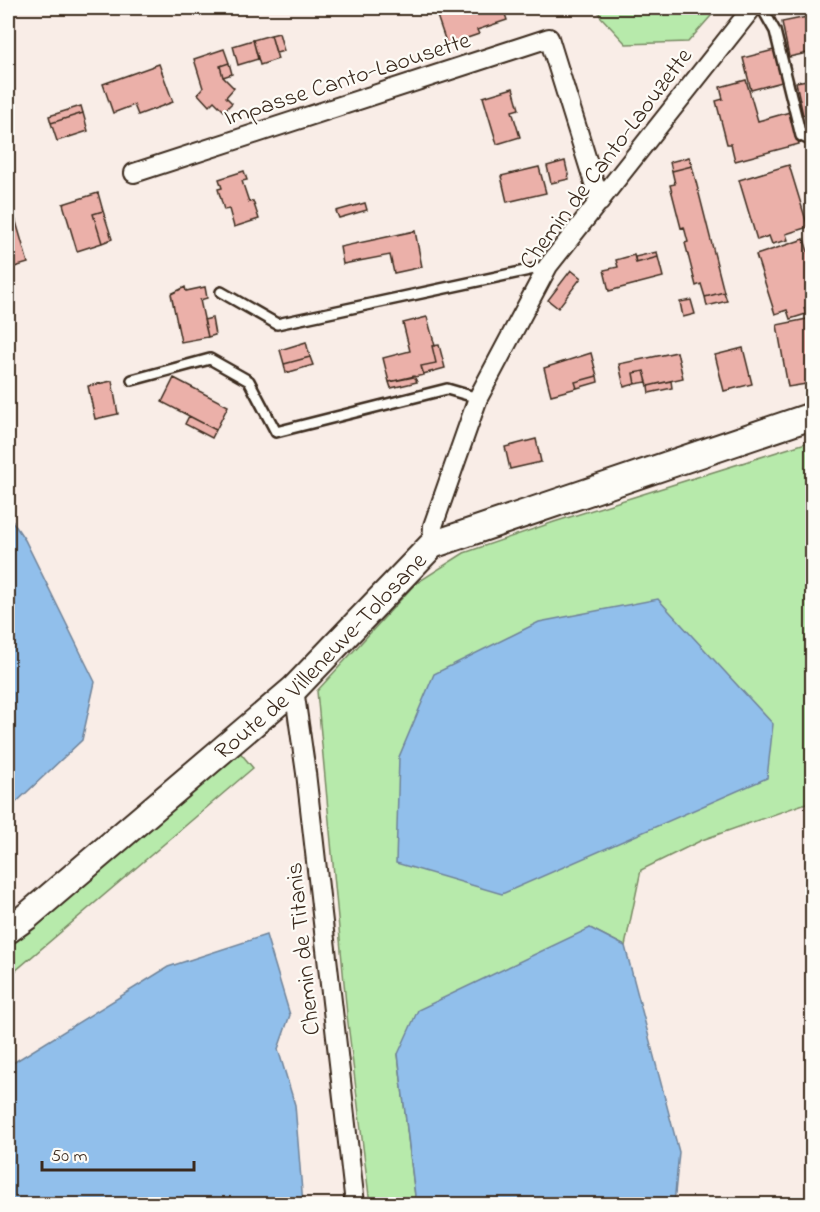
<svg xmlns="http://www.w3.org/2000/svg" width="820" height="1212" font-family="'Indie Flower',sans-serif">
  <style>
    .green { fill: #b7eaab; stroke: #798a64; stroke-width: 1.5 }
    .water { fill: #91bfeb; stroke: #6f8399; stroke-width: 1.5 }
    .building { fill: #ebb0a9; stroke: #3b2a1e; stroke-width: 1.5 }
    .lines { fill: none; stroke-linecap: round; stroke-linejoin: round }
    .lane-casing { stroke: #3b2a1e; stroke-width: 14 }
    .street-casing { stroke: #3b2a1e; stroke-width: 22 }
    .secondary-casing { stroke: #3b2a1e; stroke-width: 30 }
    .lane { stroke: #fdfcf7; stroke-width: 9 }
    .street { stroke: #fdfcf7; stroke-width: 18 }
    .secondary { stroke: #fdfcf7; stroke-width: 26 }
    .labels { text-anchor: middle; stroke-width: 4.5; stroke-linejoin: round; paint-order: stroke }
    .street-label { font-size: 24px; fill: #3b2a1e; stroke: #fdfcf7 }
  </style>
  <rect width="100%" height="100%" fill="#f9ede7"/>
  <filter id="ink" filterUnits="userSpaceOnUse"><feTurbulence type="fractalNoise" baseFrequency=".0167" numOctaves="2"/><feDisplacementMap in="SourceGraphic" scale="12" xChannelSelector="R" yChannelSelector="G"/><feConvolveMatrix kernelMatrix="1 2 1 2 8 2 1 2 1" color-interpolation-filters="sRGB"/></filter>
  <g filter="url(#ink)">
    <path class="green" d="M 598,8 L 718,8 L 688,42 L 626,44 L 600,16 Z
      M 812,441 L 812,801 L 702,840 L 641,870 L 625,946 L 590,928 L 398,1054 L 416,1204 L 370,1204 L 347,1015 L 317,691 L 415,584 L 464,553 L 554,522 Z
      M 238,750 L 253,768 L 8,977 L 8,945 Z"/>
    <path class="water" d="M 8,515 L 25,540 L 95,682 L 82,740 L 8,810 Z
      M 658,599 L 773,724 L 767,778 L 502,894 L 396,863 L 399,757 L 434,674 L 539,622 Z
      M 590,928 L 625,946 L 679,1152 L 674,1204 L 416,1204 L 398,1054 L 418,1010 Z
      M 266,935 L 290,1015 L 278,1049 L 295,1105 L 303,1204 L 8,1204 L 8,1066 L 168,967 Z"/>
    <path class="building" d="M 441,8 L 456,8 L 457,10 L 466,8 L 503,8 L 507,20 L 477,30 L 479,34 L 447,45 L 435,10 Z
      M 812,16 L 812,52 L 789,57 L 782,22 Z
      M 279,33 L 284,51 L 276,53 L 271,35 Z
      M 271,35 L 278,59 L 260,65 L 253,40 Z
      M 253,40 L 258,59 L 238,65 L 233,46 Z
      M 224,49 L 229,63 L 220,66 L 223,77 L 234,88 L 226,97 L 232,103 L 224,111 L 214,101 L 209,106 L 198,94 L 203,88 L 194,59 Z
      M 774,50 L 782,82 L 751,90 L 743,58 Z
      M 229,63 L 232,74 L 223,77 L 220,66 Z
      M 159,64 L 173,102 L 138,115 L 134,105 L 113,113 L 103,84 Z
      M 812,79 L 812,113 L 803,115 L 796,82 Z
      M 746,80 L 758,121 L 790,112 L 799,144 L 735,161 L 731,144 L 727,144 L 716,101 L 723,99 L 720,87 Z
      M 513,88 L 519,109 L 512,111 L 520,137 L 497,144 L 483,97 Z
      M 81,106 L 83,113 L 51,123 L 49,116 Z
      M 83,113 L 88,131 L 57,141 L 51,123 Z
      M 689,157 L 692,166 L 672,171 L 670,162 Z
      M 565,161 L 569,179 L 551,183 L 547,166 Z
      M 789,165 L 808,227 L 786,234 L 788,240 L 772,244 L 769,236 L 757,240 L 739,180 Z
      M 692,166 L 724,292 L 705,297 L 701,284 L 696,286 L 685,243 L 688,242 L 684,227 L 681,228 L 670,185 L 675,184 L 672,171 Z
      M 539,167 L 546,193 L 507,202 L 501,176 Z
      M 244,171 L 247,180 L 242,181 L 249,202 L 253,201 L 259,219 L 234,227 L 229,209 L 224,210 L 218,189 L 222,188 L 219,179 Z
      M 98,193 L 103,211 L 93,214 L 102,243 L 77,251 L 63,204 Z
      M 8,194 L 28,263 L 8,269 Z
      M 365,203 L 367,210 L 339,218 L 336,211 Z
      M 103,211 L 112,239 L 102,243 L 93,214 Z
      M 415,231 L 422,267 L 394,273 L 390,255 L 343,264 L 340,247 Z
      M 804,239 L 812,265 L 812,305 L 804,308 L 806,314 L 790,319 L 787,310 L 775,314 L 756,255 Z
      M 657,252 L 658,257 L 636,263 L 635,257 Z
      M 634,255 L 636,263 L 658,257 L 663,277 L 609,291 L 604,270 L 618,267 L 616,260 Z
      M 571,270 L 581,278 L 558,308 L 548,300 Z
      M 185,287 L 186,291 L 205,287 L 207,298 L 200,300 L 208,337 L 181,342 L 171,294 Z
      M 724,292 L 727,301 L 707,306 L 705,297 Z
      M 691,300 L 695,314 L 683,317 L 680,302 Z
      M 427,317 L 435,346 L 432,346 L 436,363 L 421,366 L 424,375 L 389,382 L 383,358 L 410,351 L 403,323 Z
      M 212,318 L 215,335 L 208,337 L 204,320 Z
      M 812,318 L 812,383 L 788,387 L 777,325 Z
      M 306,342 L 310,357 L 284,364 L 280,350 Z
      M 439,345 L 445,368 L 423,374 L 421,366 L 436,363 L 432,346 Z
      M 743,348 L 752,384 L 724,391 L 715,355 Z
      M 677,352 L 683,378 L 648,386 L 644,371 L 633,373 L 635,384 L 624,387 L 619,364 Z
      M 591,353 L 597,376 L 575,382 L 577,388 L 551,395 L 544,368 Z
      M 310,357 L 313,365 L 286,373 L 284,364 Z
      M 644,371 L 647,382 L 635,384 L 633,373 Z
      M 414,376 L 417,382 L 391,388 L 389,382 Z
      M 597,376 L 598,382 L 577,388 L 575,382 Z
      M 174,378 L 228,406 L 216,430 L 162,402 Z
      M 112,381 L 118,414 L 95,419 L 88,386 Z
      M 671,381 L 672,388 L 649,393 L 648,386 Z
      M 189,416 L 216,430 L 212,438 L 185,424 Z
      M 536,439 L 541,462 L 510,469 L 505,447 Z"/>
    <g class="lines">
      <defs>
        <path id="lane" d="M 762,8 L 775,31 L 801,136 L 812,141
          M 221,292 L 277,324 L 548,266
          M 132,380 L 210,359 L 249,381 L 276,432 L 447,389 L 478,398"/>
        <path id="street" d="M 134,173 L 549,38 L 600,202
          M 432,545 L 433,526 L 478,398 L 548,266 L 752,8
          M 294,689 L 306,773 L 355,1204"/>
        <g id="secondary">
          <path id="s1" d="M 8,930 L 26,917 L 294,689 L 432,545 L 812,416"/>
        </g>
      </defs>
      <use href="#lane" class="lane-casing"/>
      <use href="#street" class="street-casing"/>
      <use href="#secondary" class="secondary-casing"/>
      <use href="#lane" class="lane"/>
      <use href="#street" class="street"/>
      <use href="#secondary" class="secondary"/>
    </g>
  </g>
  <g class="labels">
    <g class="street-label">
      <text transform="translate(347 78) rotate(-18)" y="8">Impasse Canto-Laousette</text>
      <text transform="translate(605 158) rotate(-53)" y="8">Chemin de Canto-Laouzette</text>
      <text dy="8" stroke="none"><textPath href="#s1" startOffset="416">Route de Villeneuve-Tolosane</textPath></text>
      <text transform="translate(302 949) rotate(-96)" y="8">Chemin de Titanis</text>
    </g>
  </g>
  <rect width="820" height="1212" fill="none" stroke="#fdfcf7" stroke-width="30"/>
  <rect x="15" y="15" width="790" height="1182" fill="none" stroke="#3b2a1e" stroke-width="2" filter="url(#ink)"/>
  <path d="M42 1161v9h152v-9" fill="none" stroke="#3b2a1e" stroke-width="3"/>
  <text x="51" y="1161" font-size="18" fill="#3b2a1e" stroke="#fdfcf7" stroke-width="4.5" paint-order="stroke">50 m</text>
</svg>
